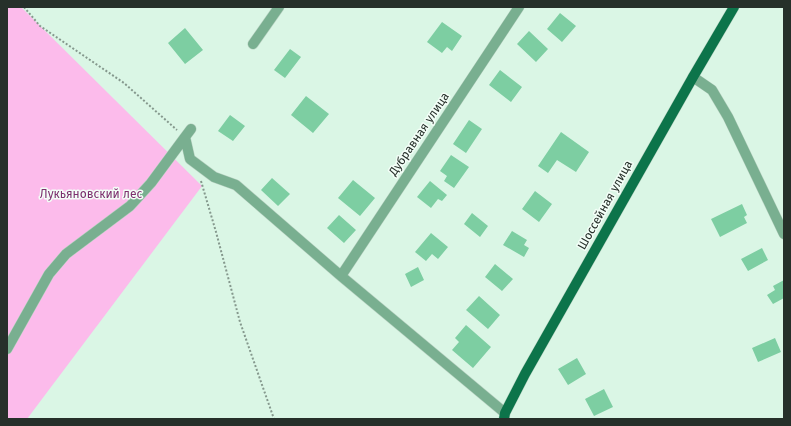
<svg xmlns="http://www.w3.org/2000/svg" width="791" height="426" font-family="'Fira Sans',sans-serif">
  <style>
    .green { fill: #fcbbeb }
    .building { fill: #7dcea2 }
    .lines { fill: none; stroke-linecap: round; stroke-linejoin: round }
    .minor-casing { stroke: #bad2c3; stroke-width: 11 }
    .major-casing { stroke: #bad2c3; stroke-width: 11 }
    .path { stroke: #85988d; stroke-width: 2; stroke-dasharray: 2 2; stroke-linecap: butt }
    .minor { stroke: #79af90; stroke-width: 10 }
    .major { stroke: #0c744a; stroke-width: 10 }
    .labels { text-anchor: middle; stroke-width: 3; stroke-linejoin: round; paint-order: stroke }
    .street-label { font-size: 12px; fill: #26302a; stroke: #f3fef7 }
    .park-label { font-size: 12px; fill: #7d2f6e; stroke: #f3fef7 }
  </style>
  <rect width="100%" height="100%" fill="#daf6e5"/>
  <path class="green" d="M 7,7 L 21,7 L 202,186 L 27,419 L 7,419 Z"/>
  <path class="building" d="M 560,13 L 576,26 L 562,42 L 547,29 Z
    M 442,22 L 462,36 L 452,51 L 447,47 L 442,53 L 427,42 Z
    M 185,28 L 203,50 L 185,64 L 168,43 Z
    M 529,31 L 548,49 L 536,62 L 517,44 Z
    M 290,49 L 301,57 L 285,78 L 274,70 Z
    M 500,70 L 522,87 L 511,102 L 489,85 Z
    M 306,96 L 329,114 L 313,133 L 291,115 Z
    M 230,115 L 245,126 L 233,141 L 218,131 Z
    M 469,120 L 482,129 L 466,153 L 453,144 Z
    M 561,132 L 589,152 L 576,172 L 557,160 L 548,173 L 538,166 Z
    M 451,155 L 469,167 L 454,188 L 444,181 L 447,176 L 440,171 Z
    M 272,178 L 290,194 L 278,206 L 261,190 Z
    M 353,180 L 375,198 L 360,216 L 338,198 Z
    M 430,181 L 447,195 L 442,201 L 438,199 L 431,208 L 417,197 Z
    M 535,191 L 552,204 L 539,222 L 522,209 Z
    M 742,204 L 747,215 L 744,217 L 747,223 L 720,237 L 711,219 Z
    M 472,213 L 488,226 L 480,237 L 464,224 Z
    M 339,215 L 356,230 L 344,243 L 327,228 Z
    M 512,231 L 527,240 L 524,245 L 529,248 L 524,257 L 503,245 Z
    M 431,233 L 448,247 L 438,259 L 432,254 L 426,261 L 415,252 Z
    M 762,248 L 768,260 L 748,271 L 741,259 Z
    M 495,264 L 513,279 L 502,291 L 485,277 Z
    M 418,267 L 424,280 L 411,287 L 405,274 Z
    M 784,280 L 784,298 L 773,304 L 767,295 L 775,290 L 773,286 Z
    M 479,296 L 500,315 L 488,329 L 466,310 Z
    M 466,325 L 491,347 L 473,368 L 452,350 L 459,342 L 455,338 Z
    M 775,338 L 781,352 L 758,362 L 752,348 Z
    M 577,358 L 586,374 L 568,385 L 558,369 Z
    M 604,389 L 613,407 L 594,416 L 585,399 Z"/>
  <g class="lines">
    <defs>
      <path id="minor" d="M 253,44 L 279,7
        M 693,77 L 712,90 L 728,117 L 784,234
        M 191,129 L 185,137 L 190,159 L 214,177 L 236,185 L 341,276 L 505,413
        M 341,276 L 519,7
        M 7,349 L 49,274 L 66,254 L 130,206 L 151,183 L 185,137"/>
      <path id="major" d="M 504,419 L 505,413 L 525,374 L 693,77 L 734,7"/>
    </defs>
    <use href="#minor" class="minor-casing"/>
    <use href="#major" class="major-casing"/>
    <path class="path" d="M 24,7 L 40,26 L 124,83 L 177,130
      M 201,181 L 216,232 L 240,322 L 274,419"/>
    <use href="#minor" class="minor"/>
    <use href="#major" class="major"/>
  </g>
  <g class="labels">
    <g class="street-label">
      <text transform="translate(419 134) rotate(-56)" y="4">Дубравная улица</text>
      <text transform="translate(605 205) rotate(-61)" y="4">Шоссейная улица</text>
    </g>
    <g class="park-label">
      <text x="91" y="198">Лукьяновский лес</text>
    </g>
  </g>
  <rect width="791" height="426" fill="none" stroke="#26302a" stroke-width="16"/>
</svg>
